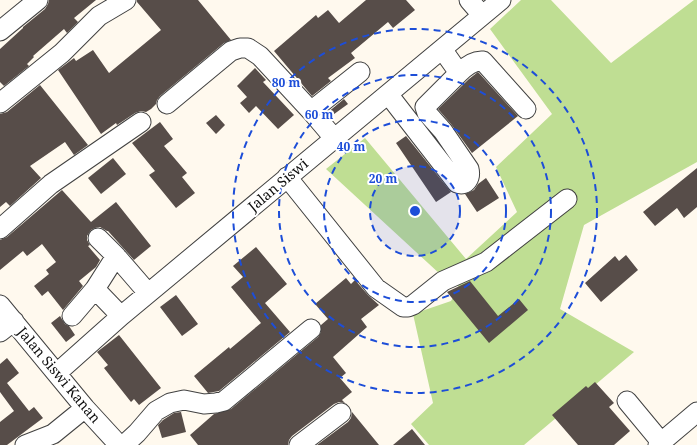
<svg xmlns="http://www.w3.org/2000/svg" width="697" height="445" font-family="'Noto Serif',serif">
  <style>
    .forest { fill: #bfde93 }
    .building { fill: #574d49 }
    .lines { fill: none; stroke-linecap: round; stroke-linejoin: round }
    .minor-casing { stroke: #414141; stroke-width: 21 }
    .minor { stroke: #fff; stroke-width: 19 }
    .ring { fill: none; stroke: #1d4ed8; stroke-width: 2; stroke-dasharray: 7 5 }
    .labels { text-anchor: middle; stroke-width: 4; stroke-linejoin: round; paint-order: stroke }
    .street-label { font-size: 14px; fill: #0e0e0e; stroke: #fff }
    .centre { fill: #1d4ed8; stroke: #fff; stroke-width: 2 }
    .ring-label { font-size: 12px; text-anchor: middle; font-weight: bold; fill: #1d4ed8; stroke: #fff; stroke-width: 4; stroke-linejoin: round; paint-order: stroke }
  </style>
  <rect width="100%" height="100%" fill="#fff9ee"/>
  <path class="forest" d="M 521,0 L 551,0 L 611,63 L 694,0 L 697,0 L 697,162 L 584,225 L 560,309 L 634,352 L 524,445 L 429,445 L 411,424 L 433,403 L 413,314 L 451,301 L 459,287 L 441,275 L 326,169 L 365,138 L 466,259 L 517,212 L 496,167 L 552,114 L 490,29 Z"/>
  <path class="building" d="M 49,0 L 96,0 L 74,18 L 78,22 L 67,33 L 64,29 L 33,56 L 34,57 L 27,64 L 29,66 L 4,86 L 0,82 L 0,49 L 23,28 L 23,27 L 45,9 L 48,4 Z
    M 137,0 L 198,0 L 231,40 L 224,43 L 160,96 L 157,100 L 156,104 L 151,109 L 146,112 L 141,111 L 135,113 L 117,125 L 116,123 L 101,134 L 58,70 L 74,58 L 76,61 L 93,50 L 109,73 L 161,30 L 137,2 Z
    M 366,0 L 406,0 L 415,10 L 393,28 L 388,22 L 351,53 L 355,58 L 328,78 L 331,81 L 312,96 L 274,51 L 316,15 L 318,18 L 328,10 L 339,23 Z
    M 255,68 L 266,80 L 263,82 L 294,115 L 278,129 L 256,106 L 249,113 L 240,103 L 247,97 L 237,86 Z
    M 478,72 L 518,116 L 472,153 L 451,124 L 438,109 L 469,79 Z
    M 40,85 L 88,145 L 74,155 L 65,142 L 30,166 L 41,178 L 10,206 L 6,202 L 0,207 L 0,114 L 7,112 Z
    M 344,99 L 348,104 L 330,117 L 327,113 Z
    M 216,115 L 225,125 L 216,134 L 206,123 Z
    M 160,122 L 173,139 L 164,146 L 187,173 L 182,177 L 195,193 L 176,208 L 149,175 L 155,171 L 132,143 Z
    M 406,136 L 451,192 L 436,202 L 396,143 Z
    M 113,158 L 126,174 L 101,194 L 88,178 Z
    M 697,168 L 697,207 L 684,218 L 677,208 L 655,226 L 643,212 Z
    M 486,178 L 499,198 L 477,212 L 465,194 L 474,190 L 478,184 Z
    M 62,190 L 91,222 L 116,202 L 151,246 L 134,260 L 108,231 L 107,231 L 100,227 L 95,228 L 91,230 L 87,236 L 87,240 L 90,245 L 88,246 L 100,260 L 96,267 L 79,281 L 83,286 L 63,310 L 48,291 L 42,296 L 34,286 L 49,274 L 46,270 L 56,262 L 42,244 L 27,256 L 23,251 L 0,270 L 0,240 L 7,237 Z
    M 256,247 L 287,284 L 265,303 L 290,332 L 219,391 L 208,393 L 194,376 L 229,347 L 230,349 L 261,323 L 231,287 L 243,277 L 233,266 Z
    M 626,255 L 638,270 L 601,302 L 585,283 L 615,256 L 619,261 Z
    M 346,278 L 351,284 L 355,280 L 368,295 L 379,305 L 361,319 L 367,327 L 333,357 L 346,373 L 340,378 L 352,392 L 342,400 L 345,403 L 339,402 L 334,404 L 292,436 L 289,440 L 288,445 L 198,445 L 190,435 L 214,414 L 231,409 L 318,337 L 321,332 L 321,325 L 328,319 L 315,304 Z
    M 470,281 L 498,316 L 519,299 L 528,310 L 489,343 L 447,292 Z
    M 176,295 L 198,324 L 182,336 L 160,307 Z
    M 60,316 L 65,324 L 69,326 L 75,335 L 66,342 L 51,323 Z
    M 119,335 L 161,388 L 139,405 L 134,399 L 131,402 L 104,368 L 108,365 L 97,352 Z
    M 7,358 L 19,373 L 7,383 L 29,411 L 34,407 L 43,418 L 7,445 L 0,445 L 0,422 L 14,411 L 0,392 L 0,364 Z
    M 595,382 L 614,403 L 609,407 L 630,431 L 614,445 L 578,445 L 552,415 L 586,386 L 588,388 Z
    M 181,412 L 186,432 L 162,438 L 158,425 L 163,420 L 174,413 Z
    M 352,412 L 379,445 L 317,445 L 348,422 L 351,418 Z
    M 412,429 L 425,445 L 393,445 Z"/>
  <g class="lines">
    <defs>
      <path id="minor" d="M 469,0 L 482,15
        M 0,31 L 38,0
        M 442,49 L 459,73 C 465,67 473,60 483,61 L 526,109
        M 388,94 L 457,183 C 467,187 471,177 469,169 L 443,131 L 427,113 L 425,107 L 459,73
        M 0,103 L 62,53 L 99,16 L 126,0
        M 167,104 L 231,51 L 240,48 L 248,48 L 260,56 L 311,111
        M 334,138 L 311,111 L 360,72
        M 287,177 L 376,288 L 403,307 L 408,307 L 413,305 L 443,281 L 486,262 L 567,199
        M 0,229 L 51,184 L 141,122
        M 98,238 L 116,256 L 148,293
        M 95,289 L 116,256
        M 0,305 L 85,408 L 119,445
        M 72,316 L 95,289 L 121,316
        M 0,332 L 14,321
        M 57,373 L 121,316 L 501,0
        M 627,401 L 661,442
        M 25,445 L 53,434 L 85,408
        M 124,445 L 137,433 L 156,411 L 170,403 L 184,400 L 204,404 L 216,403 L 224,401 L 311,329
        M 299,445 L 341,413
        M 658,445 L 697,412"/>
    </defs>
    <use href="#minor" class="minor-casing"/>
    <use href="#minor" class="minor"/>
  </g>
  <circle cx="415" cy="211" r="45" fill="#1d4ed8" fill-opacity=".12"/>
  <g class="ring">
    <circle cx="415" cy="211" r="45"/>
    <circle cx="415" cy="211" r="91"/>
    <circle cx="415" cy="211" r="136"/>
    <circle cx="415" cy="211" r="182"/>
  </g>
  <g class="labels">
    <g class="street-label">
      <text transform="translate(278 185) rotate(-40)" y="5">Jalan Siswi</text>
      <text transform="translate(59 375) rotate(50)" y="5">Jalan Siswi Kanan</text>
    </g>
  </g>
  <circle cx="415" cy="211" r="6" class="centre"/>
  <g class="ring-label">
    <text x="286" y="87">80 m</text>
    <text x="319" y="119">60 m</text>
    <text x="351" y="151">40 m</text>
    <text x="383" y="183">20 m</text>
  </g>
</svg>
